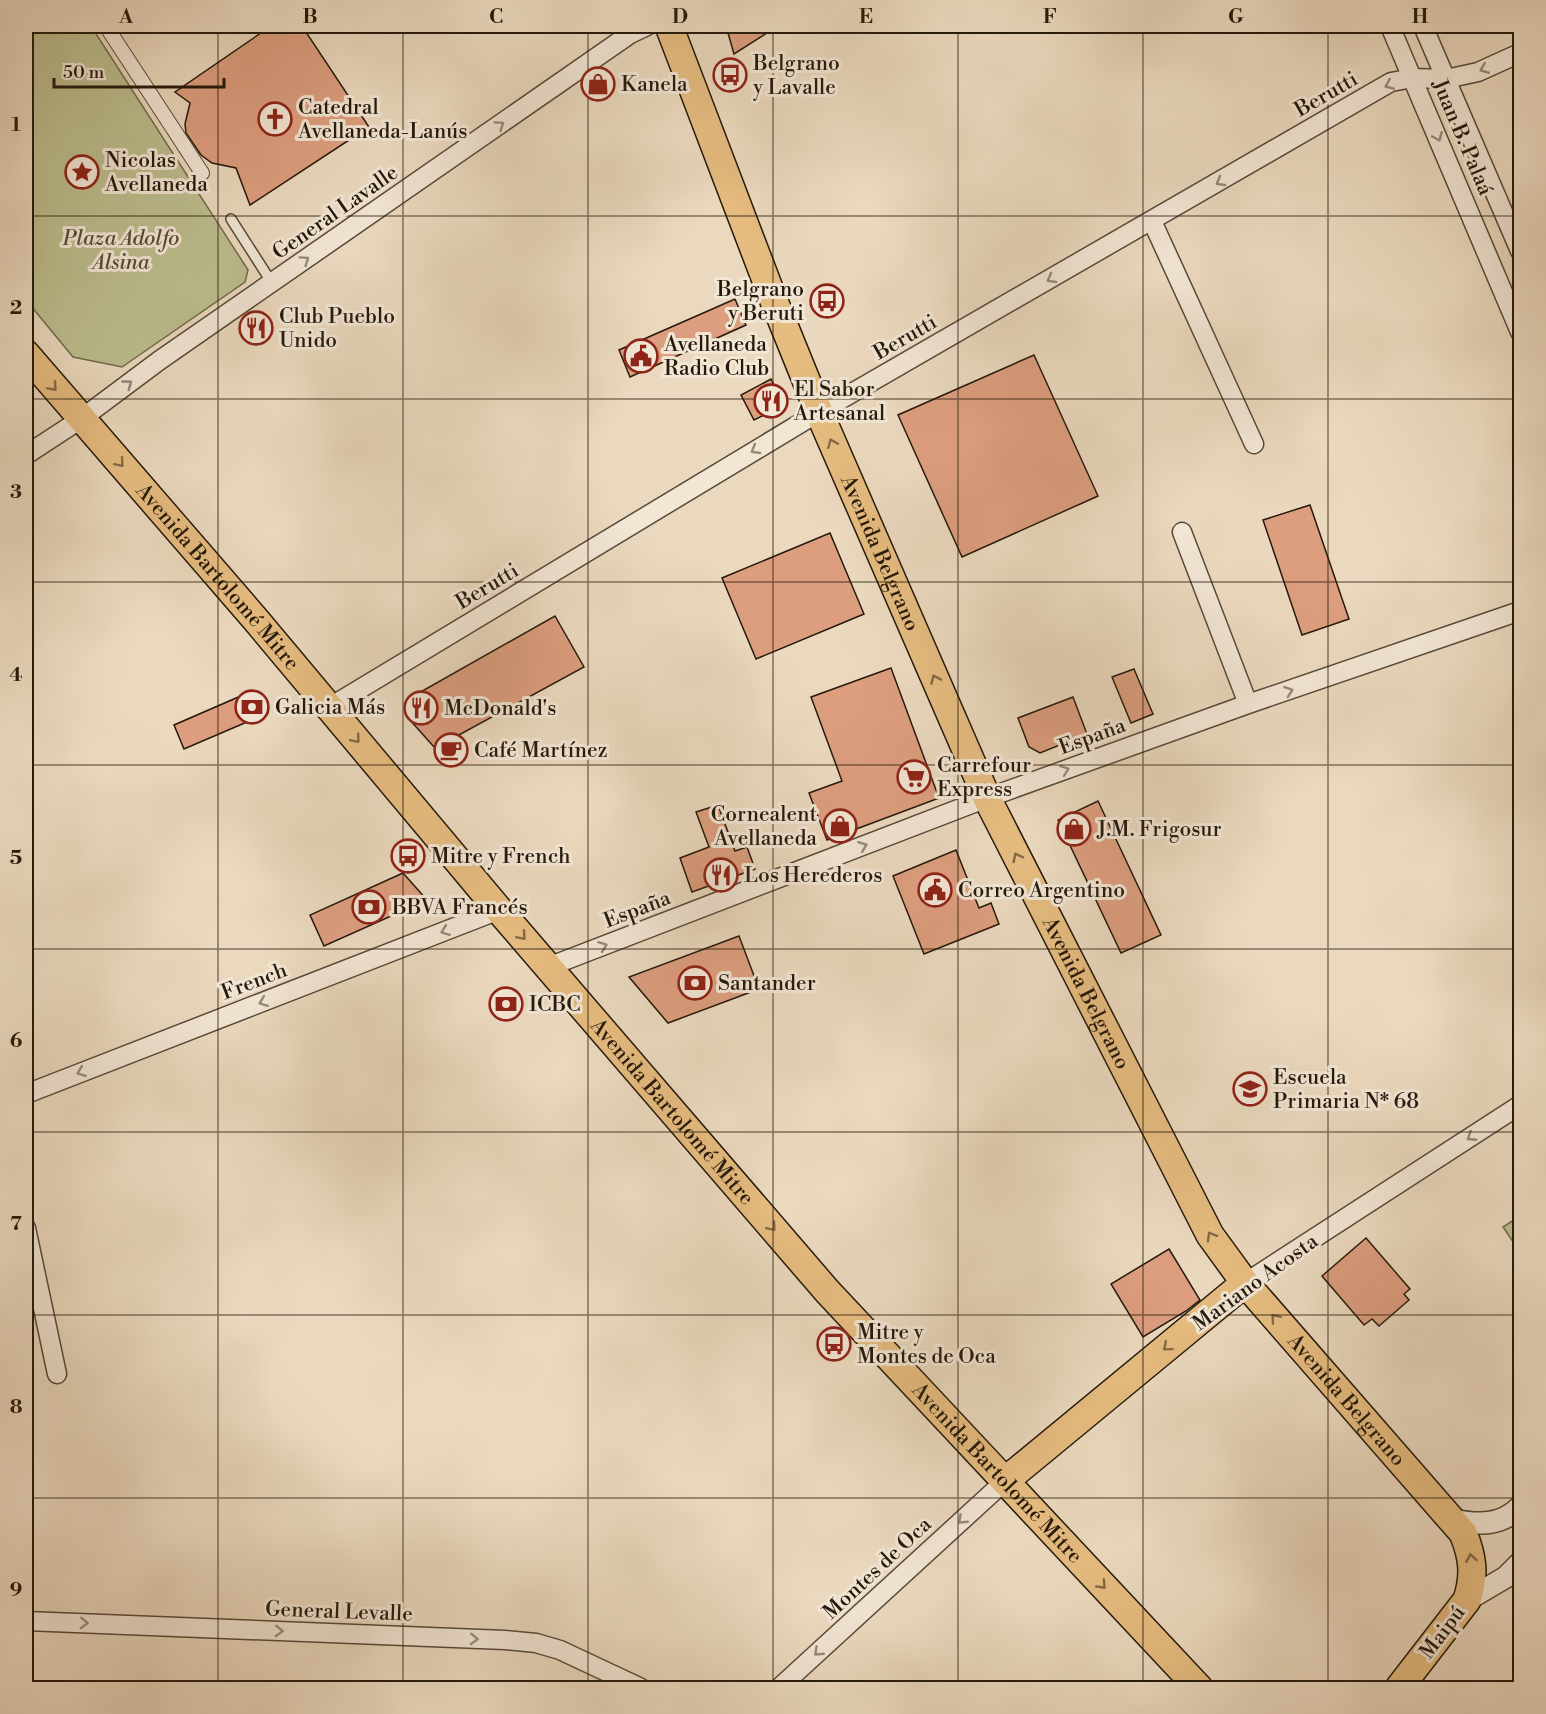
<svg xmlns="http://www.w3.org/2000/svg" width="1546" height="1714" font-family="'Libre Bodoni',serif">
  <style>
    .green { fill: #bcbe8f; stroke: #706c4d; stroke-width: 1.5 }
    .building { fill: #dd9e7f; stroke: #24190b; stroke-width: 1.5 }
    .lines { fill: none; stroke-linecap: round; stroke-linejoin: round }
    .service-casing { stroke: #564938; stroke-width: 12 }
    .pedestrian-casing { stroke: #564938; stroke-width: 16 }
    .minor-casing { stroke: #564938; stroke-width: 21 }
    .tertiary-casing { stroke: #564938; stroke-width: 24 }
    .primary-casing { stroke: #24190b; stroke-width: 30 }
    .service { stroke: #f2e6d5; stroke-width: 9 }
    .pedestrian { stroke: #f2e6d5; stroke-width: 14 }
    .minor { stroke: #f2e6d5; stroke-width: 18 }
    .tertiary { stroke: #f2e6d5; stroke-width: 21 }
    .primary { stroke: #e6bc80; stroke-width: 27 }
    .oneway { stroke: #958a7a }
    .oneway2 { stroke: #856a46 }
    .grid { fill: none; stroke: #24190b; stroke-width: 1.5; stroke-opacity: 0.55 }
    .labels { text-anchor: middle; stroke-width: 6; stroke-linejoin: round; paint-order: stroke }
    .poi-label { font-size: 21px; fill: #24190b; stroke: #f2e6d5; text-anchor: start }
    .street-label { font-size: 21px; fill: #24190b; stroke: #f2e6d5 }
    .park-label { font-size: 21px; font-style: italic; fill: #524b33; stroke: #f2e6d5 }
    .neatline { fill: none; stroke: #24190b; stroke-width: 2 }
    .grid-label { font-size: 20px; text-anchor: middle; font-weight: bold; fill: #24190b }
  </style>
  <rect width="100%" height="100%" fill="#ebd9bf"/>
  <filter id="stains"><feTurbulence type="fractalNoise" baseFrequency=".00333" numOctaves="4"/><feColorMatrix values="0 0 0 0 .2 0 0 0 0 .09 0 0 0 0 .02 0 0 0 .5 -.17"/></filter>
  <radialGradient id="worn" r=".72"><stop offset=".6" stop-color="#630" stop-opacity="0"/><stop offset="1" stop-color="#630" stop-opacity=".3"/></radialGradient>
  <path class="green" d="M 26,26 L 91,26 L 248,270 L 245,282 L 122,367 L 73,357 L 26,300 Z
    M 1520,1216 L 1520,1252 L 1503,1227 Z"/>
  <path class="building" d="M 271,26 L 302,26 L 369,127 L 250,205 L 236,168 L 212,163 L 201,155 L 186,133 L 185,124 L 190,103 L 175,92 Z
    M 726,26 L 778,26 L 734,54 Z
    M 735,299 L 746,325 L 630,377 L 619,350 Z
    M 1034,355 L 1098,496 L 962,557 L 898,415 Z
    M 771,379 L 781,399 L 774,410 L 754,420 L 741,395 Z
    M 1310,505 L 1349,619 L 1302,635 L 1263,520 Z
    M 830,533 L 864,614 L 756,659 L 722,578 Z
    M 555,616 L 584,667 L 435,748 L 409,719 L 410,698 Z
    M 891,668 L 939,798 L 827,840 L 809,793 L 842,781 L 811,697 Z
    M 1134,669 L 1153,714 L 1131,723 L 1112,677 Z
    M 250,692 L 268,713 L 184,749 L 174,725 Z
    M 1073,697 L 1087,734 L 1040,753 L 1029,747 L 1018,718 Z
    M 1098,801 L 1161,935 L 1121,953 L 1058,820 Z
    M 718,805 L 735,851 L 747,847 L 755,869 L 692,892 L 680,858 L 709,847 L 696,812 Z
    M 956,850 L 979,908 L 991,903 L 999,924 L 924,954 L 893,876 Z
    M 403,873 L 427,900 L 324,946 L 310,915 Z
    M 739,936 L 759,989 L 668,1023 L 629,977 Z
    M 1366,1238 L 1410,1289 L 1404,1294 L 1409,1300 L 1379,1326 L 1372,1319 L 1364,1325 L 1322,1276 Z
    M 1169,1249 L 1200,1300 L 1186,1311 L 1143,1337 L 1111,1284 Z"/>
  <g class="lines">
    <defs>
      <path id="service" d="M 231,219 L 272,283"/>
      <path id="pedestrian" d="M 106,26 L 202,173"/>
      <path id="minor" d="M 1390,26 L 1520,332
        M 1423,26 L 1520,251
        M 1152,221 L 1254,444
        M 26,455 L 81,419 L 160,360 L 630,34 L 647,26
        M 1182,532 L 1248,704
        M 330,707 L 819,412 L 1391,82 L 1413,78 L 1446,79 L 1478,72 L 1520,53
        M 548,967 L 987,798 L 1248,704 L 1520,611
        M 26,1094 L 499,910
        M 26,1228 L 57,1374
        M 1245,1283 L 1520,1105
        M 26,1621 L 505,1640 L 536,1643 L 560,1650 L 641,1688
        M 779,1688 L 1005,1481"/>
      <path id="tertiary" d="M 1453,1520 C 1478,1525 1501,1526 1520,1507
        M 1467,1600 L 1506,1577 L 1520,1563"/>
      <g id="primary">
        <path id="s1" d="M 669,26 L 772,296 L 819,412 L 987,798 L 1210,1235 L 1245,1283 L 1463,1533 C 1473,1557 1475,1575 1467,1600 L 1399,1688"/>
        <path id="s2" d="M 26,354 L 256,620 L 499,910 L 827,1291 L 1199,1688"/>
        <path d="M 1005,1481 L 1245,1283"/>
      </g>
    </defs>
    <use href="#service" class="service-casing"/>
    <use href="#pedestrian" class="pedestrian-casing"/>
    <use href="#minor" class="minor-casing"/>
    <use href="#tertiary" class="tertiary-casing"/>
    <use href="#primary" class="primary-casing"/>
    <use href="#service" class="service"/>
    <use href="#pedestrian" class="pedestrian"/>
    <use href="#minor" class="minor"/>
    <use href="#tertiary" class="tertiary"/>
    <use href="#primary" class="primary"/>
  </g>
  <defs><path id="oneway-chevron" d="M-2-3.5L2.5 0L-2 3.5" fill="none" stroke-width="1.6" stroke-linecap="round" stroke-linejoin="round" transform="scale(1.5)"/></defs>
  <g class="oneway">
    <use href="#oneway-chevron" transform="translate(1484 69) rotate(158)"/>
    <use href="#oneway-chevron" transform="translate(1389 85) rotate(157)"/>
    <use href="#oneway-chevron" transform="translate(500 125) rotate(-35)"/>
    <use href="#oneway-chevron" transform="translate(1438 137) rotate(67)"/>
    <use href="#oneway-chevron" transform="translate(1220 182) rotate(150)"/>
    <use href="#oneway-chevron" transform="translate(305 260) rotate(-35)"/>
    <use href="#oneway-chevron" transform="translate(1051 279) rotate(150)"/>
    <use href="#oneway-chevron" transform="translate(128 384) rotate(-36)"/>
    <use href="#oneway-chevron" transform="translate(755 450) rotate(149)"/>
    <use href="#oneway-chevron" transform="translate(1289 691) rotate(-19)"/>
    <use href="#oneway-chevron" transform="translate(1065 770) rotate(-20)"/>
    <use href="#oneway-chevron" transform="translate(863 846) rotate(-21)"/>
    <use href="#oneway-chevron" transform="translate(445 931) rotate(159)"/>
    <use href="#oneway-chevron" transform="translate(603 946) rotate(-21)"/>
    <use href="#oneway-chevron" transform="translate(263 1002) rotate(159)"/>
    <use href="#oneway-chevron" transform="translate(81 1072) rotate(159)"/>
    <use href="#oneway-chevron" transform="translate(1471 1137) rotate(147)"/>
    <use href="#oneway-chevron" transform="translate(962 1520) rotate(137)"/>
    <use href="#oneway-chevron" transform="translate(84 1623) rotate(2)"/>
    <use href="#oneway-chevron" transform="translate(279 1631) rotate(2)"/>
    <use href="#oneway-chevron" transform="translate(474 1639) rotate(2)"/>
    <use href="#oneway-chevron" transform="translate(818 1652) rotate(137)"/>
  </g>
  <g class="oneway2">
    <use href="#oneway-chevron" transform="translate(53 387) rotate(49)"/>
    <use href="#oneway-chevron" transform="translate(832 443) rotate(-113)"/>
    <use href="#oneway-chevron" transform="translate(120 463) rotate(49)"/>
    <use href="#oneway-chevron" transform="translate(935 679) rotate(-114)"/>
    <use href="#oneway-chevron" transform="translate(356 739) rotate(50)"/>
    <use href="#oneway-chevron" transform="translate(1017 857) rotate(-117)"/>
    <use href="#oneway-chevron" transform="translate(522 936) rotate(49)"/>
    <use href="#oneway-chevron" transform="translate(772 1227) rotate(49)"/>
    <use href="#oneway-chevron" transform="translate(1211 1236) rotate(-120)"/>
    <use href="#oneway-chevron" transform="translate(1275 1318) rotate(-131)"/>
    <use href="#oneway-chevron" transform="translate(1167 1347) rotate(140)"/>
    <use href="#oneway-chevron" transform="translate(1471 1558) rotate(-100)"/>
    <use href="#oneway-chevron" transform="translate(1102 1585) rotate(47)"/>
  </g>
  <path class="grid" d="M 218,26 L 218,1688M 403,26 L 403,1688M 588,26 L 588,1688M 773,26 L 773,1688M 958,26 L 958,1688M 1143,26 L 1143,1688M 1328,26 L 1328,1688M 26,216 L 1520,216M 26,399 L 1520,399M 26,582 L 1520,582M 26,765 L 1520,765M 26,949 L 1520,949M 26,1132 L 1520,1132M 26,1315 L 1520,1315M 26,1498 L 1520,1498"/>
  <defs>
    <symbol id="bus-ring" viewBox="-11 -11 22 22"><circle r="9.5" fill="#f2e6d5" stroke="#8f2418" stroke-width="1.5"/><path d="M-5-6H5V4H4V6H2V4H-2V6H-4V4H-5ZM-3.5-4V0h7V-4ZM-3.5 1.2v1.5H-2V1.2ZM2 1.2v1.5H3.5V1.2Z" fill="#8f2418"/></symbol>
    <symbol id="shop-ring" viewBox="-11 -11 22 22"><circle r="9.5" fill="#f2e6d5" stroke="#8f2418" stroke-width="1.5"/><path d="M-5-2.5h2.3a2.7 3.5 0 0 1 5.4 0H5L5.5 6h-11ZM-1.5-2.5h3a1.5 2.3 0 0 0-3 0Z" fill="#8f2418"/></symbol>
    <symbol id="church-ring" viewBox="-11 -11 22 22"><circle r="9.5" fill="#f2e6d5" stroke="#8f2418" stroke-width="1.5"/><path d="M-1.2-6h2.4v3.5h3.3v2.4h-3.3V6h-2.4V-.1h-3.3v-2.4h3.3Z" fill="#8f2418"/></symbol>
    <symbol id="sight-ring" viewBox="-11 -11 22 22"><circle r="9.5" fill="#f2e6d5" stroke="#8f2418" stroke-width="1.5"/><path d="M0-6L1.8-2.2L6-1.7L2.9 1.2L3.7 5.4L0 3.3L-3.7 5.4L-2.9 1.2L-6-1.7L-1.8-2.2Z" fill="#8f2418"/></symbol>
    <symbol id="restaurant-ring" viewBox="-11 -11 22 22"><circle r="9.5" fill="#f2e6d5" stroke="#8f2418" stroke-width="1.5"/><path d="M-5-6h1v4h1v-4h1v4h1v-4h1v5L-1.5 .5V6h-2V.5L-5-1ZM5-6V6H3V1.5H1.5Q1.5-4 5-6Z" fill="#8f2418"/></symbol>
    <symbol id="civic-ring" viewBox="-11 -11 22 22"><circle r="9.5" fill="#f2e6d5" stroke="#8f2418" stroke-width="1.5"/><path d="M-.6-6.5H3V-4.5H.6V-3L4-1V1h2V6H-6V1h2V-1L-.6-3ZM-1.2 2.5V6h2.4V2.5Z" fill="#8f2418"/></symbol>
    <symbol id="bank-ring" viewBox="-11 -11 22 22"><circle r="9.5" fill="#f2e6d5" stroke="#8f2418" stroke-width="1.5"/><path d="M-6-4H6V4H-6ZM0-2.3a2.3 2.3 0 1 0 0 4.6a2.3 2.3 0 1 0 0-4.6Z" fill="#8f2418"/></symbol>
    <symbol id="cafe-ring" viewBox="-11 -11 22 22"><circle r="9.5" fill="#f2e6d5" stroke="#8f2418" stroke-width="1.5"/><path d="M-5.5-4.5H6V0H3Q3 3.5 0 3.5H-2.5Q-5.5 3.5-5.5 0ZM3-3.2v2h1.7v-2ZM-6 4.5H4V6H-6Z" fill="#8f2418"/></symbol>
    <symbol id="supermarket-ring" viewBox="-11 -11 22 22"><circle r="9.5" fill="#f2e6d5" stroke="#8f2418" stroke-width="1.5"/><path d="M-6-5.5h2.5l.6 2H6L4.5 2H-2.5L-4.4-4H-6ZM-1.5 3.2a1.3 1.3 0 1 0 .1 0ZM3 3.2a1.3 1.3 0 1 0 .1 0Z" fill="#8f2418"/></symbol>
    <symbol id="school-ring" viewBox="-11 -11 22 22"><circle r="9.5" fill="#f2e6d5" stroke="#8f2418" stroke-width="1.5"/><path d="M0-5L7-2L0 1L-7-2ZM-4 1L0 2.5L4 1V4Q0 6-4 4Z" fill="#8f2418"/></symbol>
  </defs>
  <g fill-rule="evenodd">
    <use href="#bus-ring" x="711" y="56" width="38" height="38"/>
    <use href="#shop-ring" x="579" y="65" width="38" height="38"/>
    <use href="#church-ring" x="256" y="100" width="38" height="38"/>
    <use href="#sight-ring" x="63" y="153" width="38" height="38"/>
    <use href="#bus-ring" x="808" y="282" width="38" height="38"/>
    <use href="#restaurant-ring" x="237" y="309" width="38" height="38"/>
    <use href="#civic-ring" x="622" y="337" width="38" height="38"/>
    <use href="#restaurant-ring" x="752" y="382" width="38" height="38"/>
    <use href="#bank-ring" x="233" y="688" width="38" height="38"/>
    <use href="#restaurant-ring" x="402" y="689" width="38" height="38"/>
    <use href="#cafe-ring" x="432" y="731" width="38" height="38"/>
    <use href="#supermarket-ring" x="895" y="758" width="38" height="38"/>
    <use href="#shop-ring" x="821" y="807" width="38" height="38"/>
    <use href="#shop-ring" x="1055" y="810" width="38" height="38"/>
    <use href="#bus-ring" x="389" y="837" width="38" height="38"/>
    <use href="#restaurant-ring" x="702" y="856" width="38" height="38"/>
    <use href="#civic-ring" x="916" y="871" width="38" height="38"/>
    <use href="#bank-ring" x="350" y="888" width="38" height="38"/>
    <use href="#bank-ring" x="676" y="964" width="38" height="38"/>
    <use href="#bank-ring" x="487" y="985" width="38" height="38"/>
    <use href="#school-ring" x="1231" y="1070" width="38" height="38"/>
    <use href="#bus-ring" x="815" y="1325" width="38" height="38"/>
  </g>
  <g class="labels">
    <g class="poi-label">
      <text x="753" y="70">Belgrano<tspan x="753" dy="24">y Lavalle</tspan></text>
      <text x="621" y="91">Kanela</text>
      <text x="298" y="114">Catedral<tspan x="298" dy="24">Avellaneda-Lanús</tspan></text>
      <text x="105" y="167">Nicolas<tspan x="105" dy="24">Avellaneda</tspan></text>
      <text x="804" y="296" text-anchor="end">Belgrano<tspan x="804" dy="24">y Beruti</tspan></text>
      <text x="279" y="323">Club Pueblo<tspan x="279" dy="24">Unido</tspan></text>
      <text x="664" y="351">Avellaneda<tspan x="664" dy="24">Radio Club</tspan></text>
      <text x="794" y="396">El Sabor<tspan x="794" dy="24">Artesanal</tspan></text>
      <text x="275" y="714">Galicia Más</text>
      <text x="444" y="715">McDonald's</text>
      <text x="474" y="757">Café Martínez</text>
      <text x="937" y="772">Carrefour<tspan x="937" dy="24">Express</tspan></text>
      <text x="817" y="821" text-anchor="end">Cornealent<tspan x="817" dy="24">Avellaneda</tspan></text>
      <text x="1097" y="836">J.M. Frigosur</text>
      <text x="431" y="863">Mitre y French</text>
      <text x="744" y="882">Los Herederos</text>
      <text x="958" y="897">Correo Argentino</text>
      <text x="392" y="914">BBVA Francés</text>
      <text x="718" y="990">Santander</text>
      <text x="529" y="1011">ICBC</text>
      <text x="1273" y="1084">Escuela<tspan x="1273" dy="24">Primaria N* 68</tspan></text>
      <text x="857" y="1339">Mitre y<tspan x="857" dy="24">Montes de Oca</tspan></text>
    </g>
    <g class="street-label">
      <text transform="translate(1326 94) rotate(-30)" y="7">Berutti</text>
      <text transform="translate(1463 137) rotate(67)" y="7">Juan B. Palaá</text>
      <text transform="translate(335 212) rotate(-35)" y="7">General Lavalle</text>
      <text transform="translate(905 337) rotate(-30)" y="7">Berutti</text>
      <text dy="7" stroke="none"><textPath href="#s1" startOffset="568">Avenida Belgrano</textPath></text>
      <text dy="7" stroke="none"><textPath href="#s2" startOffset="294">Avenida Bartolomé Mitre</textPath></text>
      <text transform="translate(487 586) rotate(-31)" y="7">Berutti</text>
      <text transform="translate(1092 736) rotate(-20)" y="7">España</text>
      <text transform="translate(637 909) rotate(-21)" y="7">España</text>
      <text transform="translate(254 981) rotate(-21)" y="7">French</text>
      <text dy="7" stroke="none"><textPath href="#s1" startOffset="1054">Avenida Belgrano</textPath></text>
      <text dy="7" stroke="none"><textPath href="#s2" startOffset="996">Avenida Bartolomé Mitre</textPath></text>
      <text transform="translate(1255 1282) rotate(-36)" y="7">Mariano Acosta</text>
      <text dy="7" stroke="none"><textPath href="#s1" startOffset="1540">Avenida Belgrano</textPath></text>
      <text dy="7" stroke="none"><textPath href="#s2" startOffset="1482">Avenida Bartolomé Mitre</textPath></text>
      <text transform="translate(877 1568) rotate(-43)" y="7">Montes de Oca</text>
      <text transform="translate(339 1611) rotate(2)" y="7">General Levalle</text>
      <text transform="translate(1442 1632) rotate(-53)" y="7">Maipú</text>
    </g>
    <g class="park-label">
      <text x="121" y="245">Plaza Adolfo<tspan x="121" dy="24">Alsina</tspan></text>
    </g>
  </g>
  <rect width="1546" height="1714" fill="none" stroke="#ebd9bf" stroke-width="66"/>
  <path d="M54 78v9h170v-9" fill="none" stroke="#24190b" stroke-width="3"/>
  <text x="63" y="78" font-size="18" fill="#24190b" stroke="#f2e6d5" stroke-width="4.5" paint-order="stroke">50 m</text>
  <rect x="33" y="33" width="1480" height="1648" class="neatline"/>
  <g class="grid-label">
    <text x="126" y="23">A</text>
    <text x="310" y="23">B</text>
    <text x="496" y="23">C</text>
    <text x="680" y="23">D</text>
    <text x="866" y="23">E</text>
    <text x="1050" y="23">F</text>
    <text x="1236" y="23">G</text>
    <text x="1420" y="23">H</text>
    <text x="16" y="131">1</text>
    <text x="16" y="314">2</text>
    <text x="16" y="498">3</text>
    <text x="16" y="681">4</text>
    <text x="16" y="864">5</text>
    <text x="16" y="1047">6</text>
    <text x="16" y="1230">7</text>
    <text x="16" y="1413">8</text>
    <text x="16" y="1596">9</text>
  </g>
  <rect width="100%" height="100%" filter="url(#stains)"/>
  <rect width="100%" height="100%" fill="url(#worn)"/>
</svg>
